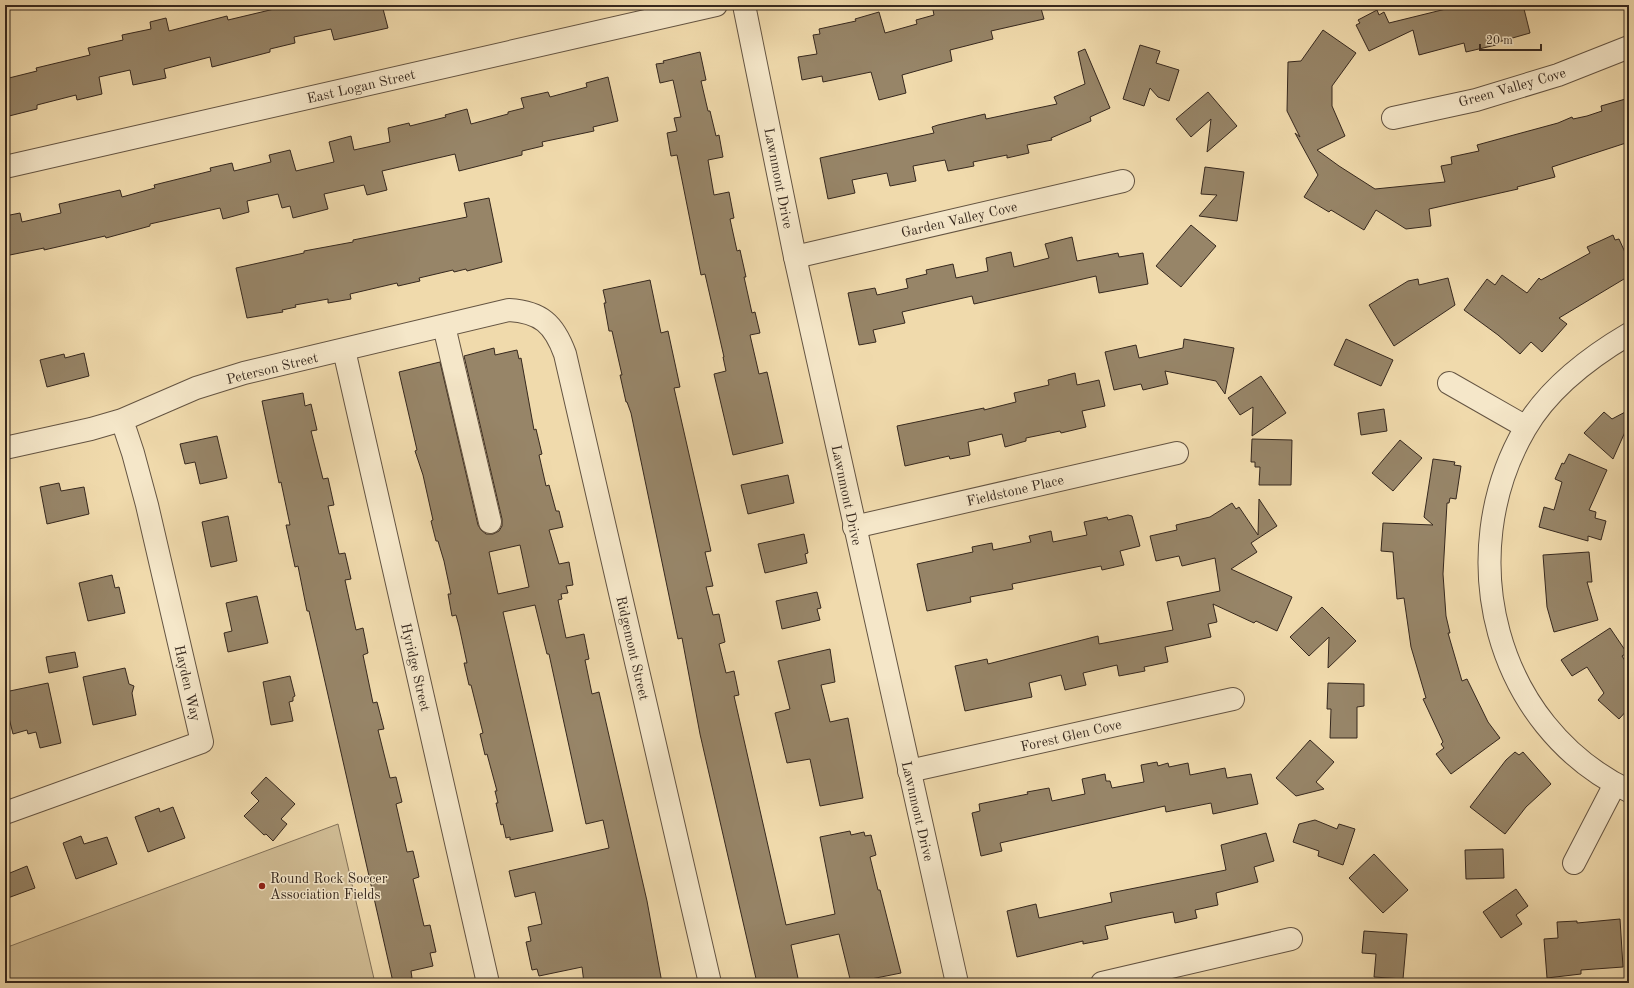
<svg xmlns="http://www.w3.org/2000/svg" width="1634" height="988" font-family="'Old Standard TT',serif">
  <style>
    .green { fill: #d0bc94; stroke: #837259 }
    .building { fill: #978568; stroke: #36281e; fill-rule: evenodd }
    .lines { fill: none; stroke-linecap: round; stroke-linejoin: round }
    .minor-casing { stroke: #645442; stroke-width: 24 }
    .tertiary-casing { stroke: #645442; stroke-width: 24 }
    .minor { stroke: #f5e7c9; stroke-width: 22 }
    .tertiary { stroke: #f5e7c9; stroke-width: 22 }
    .poi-dot { fill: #8f2418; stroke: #f5e7c9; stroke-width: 1.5 }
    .labels { text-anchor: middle; stroke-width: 3; stroke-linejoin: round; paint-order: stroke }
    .street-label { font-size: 14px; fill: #36281e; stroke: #f5e7c9 }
    .poi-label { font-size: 14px; fill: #36281e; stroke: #f5e7c9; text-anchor: start }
  </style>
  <rect width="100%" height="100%" fill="#f0daac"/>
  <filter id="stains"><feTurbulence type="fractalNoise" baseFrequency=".005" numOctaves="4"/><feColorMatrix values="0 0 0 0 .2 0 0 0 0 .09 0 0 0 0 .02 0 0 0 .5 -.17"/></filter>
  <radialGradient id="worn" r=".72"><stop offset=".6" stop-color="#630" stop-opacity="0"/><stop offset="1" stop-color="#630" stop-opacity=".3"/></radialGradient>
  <path class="green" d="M 338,824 L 375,983 L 5,983 L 5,948 Z"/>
  <path class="building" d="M 291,5 L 382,5 L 388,28 L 334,40 L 331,29 L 294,37 L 295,43 L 270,49 L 270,52 L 212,67 L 210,57 L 164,69 L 166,78 L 133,85 L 130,70 L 99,77 L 102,94 L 77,100 L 76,95 L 37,105 L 37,109 L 5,117 L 5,79 L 37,71 L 36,68 L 90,55 L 88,48 L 123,40 L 122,35 L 151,29 L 150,22 L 166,18 L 169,31 L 227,16 L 228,20 Z
    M 932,5 L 1040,5 L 1044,19 L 991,31 L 993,39 L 950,50 L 952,61 L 902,75 L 906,93 L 879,100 L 871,72 L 823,82 L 822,76 L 802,80 L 798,57 L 817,54 L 813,35 L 820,34 L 819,29 L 856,21 L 855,19 L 879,12 L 885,33 L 917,24 L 916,20 L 934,15 Z
    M 1462,5 L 1523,5 L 1530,33 L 1495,43 L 1496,45 L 1466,52 L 1464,43 L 1419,55 L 1413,30 L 1369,51 L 1356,25 L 1360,23 L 1358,20 L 1377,10 L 1379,15 L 1384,12 L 1389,23 Z
    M 1323,30 L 1356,53 L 1332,86 L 1332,106 L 1345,136 L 1317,150 L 1339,166 L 1375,189 L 1445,182 L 1441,166 L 1452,164 L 1451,157 L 1479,151 L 1477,145 L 1558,123 L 1572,117 L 1573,119 L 1587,116 L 1602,111 L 1601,106 L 1629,98 L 1629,142 L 1552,167 L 1555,177 L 1517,187 L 1518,189 L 1429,209 L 1431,226 L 1406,229 L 1376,210 L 1364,230 L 1331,210 L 1329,212 L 1304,197 L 1318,175 L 1295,133 L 1300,137 L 1287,111 L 1288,62 L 1301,61 Z
    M 1140,45 L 1160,51 L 1156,63 L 1179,70 L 1169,101 L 1158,97 L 1150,88 L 1144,106 L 1123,99 Z
    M 1085,49 L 1110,108 L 1090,117 L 1091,121 L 1051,138 L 1052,140 L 1027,145 L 1029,153 L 1007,158 L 1007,155 L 973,162 L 974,166 L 948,171 L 945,160 L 913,166 L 916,181 L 890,186 L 887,173 L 852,180 L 855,193 L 828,199 L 820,158 L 934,133 L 932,127 L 938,125 L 985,114 L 986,119 L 1057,104 L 1054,97 L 1085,84 L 1078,52 Z
    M 700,52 L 706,80 L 701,81 L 708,111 L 710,111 L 716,136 L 719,135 L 723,157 L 708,160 L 714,195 L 729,192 L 734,218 L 730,219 L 737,251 L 740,250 L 746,277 L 744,277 L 752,313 L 755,312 L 760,333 L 750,335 L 759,374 L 767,372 L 783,443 L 733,455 L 714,374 L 726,371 L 723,357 L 724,357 L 705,274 L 701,275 L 677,155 L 671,156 L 667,133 L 677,131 L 674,118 L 681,117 L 673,80 L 660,83 L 656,64 L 664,63 L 663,61 Z
    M 608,77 L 618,121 L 593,127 L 594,131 L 542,142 L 543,146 L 522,151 L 522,155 L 459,171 L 455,154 L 382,171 L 387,190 L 367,195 L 364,185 L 324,194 L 328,209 L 293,218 L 290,206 L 282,208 L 278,194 L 247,201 L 249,212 L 223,219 L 220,208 L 150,224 L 150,226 L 106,238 L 105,236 L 44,250 L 44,248 L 5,256 L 5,216 L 20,213 L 22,222 L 61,213 L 59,204 L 120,190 L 122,197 L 155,188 L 154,185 L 211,171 L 210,168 L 232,163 L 234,171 L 271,162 L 269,155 L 290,150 L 296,171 L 334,162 L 329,142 L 351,136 L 354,150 L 390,142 L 388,128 L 409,123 L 410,126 L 446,117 L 445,115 L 467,109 L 471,124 L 508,114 L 508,112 L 524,108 L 521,98 L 548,92 L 550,97 L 587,87 L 586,83 Z
    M 1208,92 L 1237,126 L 1207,152 L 1211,119 L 1191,137 L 1176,119 Z
    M 1205,167 L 1244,172 L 1237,221 L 1199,216 L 1217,195 L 1201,194 Z
    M 489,198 L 502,262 L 467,271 L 466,269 L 454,272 L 453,270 L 419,278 L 420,281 L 398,286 L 397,283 L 350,294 L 351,299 L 328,303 L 328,299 L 295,305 L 296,307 L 282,310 L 283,312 L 247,318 L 236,268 L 304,253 L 304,251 L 353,242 L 353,240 L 467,217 L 464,203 Z
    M 1191,225 L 1216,246 L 1181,287 L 1156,266 Z
    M 1613,235 L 1615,240 L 1619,239 L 1629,261 L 1629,276 L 1559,318 L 1567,324 L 1542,352 L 1531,342 L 1520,354 L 1498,335 L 1464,310 L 1487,279 L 1495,285 L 1502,275 L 1527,293 L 1539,278 L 1541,280 L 1590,253 L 1587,247 Z
    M 1072,237 L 1077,261 L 1118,253 L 1119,257 L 1143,253 L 1148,284 L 1099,293 L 1096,276 L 974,304 L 972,296 L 902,312 L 905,323 L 873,330 L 876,342 L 859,345 L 848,293 L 875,288 L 877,295 L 908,288 L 906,279 L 927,274 L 926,270 L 953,264 L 956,278 L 988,271 L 986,258 L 1011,252 L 1014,267 L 1049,258 L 1045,244 Z
    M 1448,278 L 1455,305 L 1394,346 L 1369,305 L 1408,281 L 1418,279 L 1419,285 Z
    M 650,280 L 661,333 L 668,331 L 680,387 L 674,388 L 711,551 L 705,552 L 713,586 L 706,587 L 713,615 L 719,614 L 725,642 L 719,644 L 726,673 L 734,671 L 739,695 L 734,696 L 786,925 L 835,914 L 820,837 L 850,831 L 851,835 L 864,832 L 865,836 L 871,835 L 876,855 L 870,857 L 878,890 L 880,890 L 901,973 L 851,983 L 839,934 L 791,945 L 799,983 L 757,983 L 700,734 L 682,638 L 678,639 L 631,413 L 627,402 L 626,402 L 620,375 L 622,375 L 612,331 L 609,331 L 604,303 L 606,303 L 603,290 Z
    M 1184,339 L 1234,348 L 1225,394 L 1216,381 L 1165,371 L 1168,384 L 1143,390 L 1141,384 L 1114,390 L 1105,352 L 1136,345 L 1139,358 L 1183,348 Z
    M 1346,339 L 1393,360 L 1381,386 L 1334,365 Z
    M 494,348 L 495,355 L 517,350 L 519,359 L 521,358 L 534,430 L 536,429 L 542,454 L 539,455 L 546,486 L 549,485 L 556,511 L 559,511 L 563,527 L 549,530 L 559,564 L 569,562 L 573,585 L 566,586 L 568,593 L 561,594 L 562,599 L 558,600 L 566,638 L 584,634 L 589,659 L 585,660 L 592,694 L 599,692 L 647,901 L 662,983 L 584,983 L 582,967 L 539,976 L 537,969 L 532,970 L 526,942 L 531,941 L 528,927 L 542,924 L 535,892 L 515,897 L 509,871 L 609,848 L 603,820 L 586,824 L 549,654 L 547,654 L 535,605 L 503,612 L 553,831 L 510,840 L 510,837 L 506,838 L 503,824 L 501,825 L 496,803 L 498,803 L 495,791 L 497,791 L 487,754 L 485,755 L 480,734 L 483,733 L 471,685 L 469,685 L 464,663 L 467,663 L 459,626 L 456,615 L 452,616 L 448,594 L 451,594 L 444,561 L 438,541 L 436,541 L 431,521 L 433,520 L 423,475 L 415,451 L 417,450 L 399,372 L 440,362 L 478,525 L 481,530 L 486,534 L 493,534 L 499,531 L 502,526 L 502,519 L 464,356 ZM 520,545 L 529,587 L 498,594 L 489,552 Z
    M 84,353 L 89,376 L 47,387 L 40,360 L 64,354 L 65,358 Z
    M 1075,373 L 1077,385 L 1099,380 L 1105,406 L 1082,411 L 1086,427 L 1061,433 L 1060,431 L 1026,438 L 1026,441 L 1005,447 L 1002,434 L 968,442 L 970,455 L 950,459 L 949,456 L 905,466 L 897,426 L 984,408 L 984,410 L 1016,402 L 1014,393 L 1049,385 L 1048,380 Z
    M 1261,376 L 1286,413 L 1252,436 L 1253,407 L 1240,415 L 1228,398 Z
    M 303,393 L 305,406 L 311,404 L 317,430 L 311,431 L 323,479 L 328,478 L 334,505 L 328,506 L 339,554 L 345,553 L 351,579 L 345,580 L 356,630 L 363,628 L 368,653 L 363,655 L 373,703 L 377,702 L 384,729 L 378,730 L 390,778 L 396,777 L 402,802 L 396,804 L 407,852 L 413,851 L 418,872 L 419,877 L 413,879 L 424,926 L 430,925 L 436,952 L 430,953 L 433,966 L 411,971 L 412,978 L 393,982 L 309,611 L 307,611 L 298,566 L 295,567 L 286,525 L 290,525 L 281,482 L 279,483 L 262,401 Z
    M 1384,409 L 1387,431 L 1361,435 L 1358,413 Z
    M 1629,410 L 1629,423 L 1613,459 L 1584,433 L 1604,412 L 1612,419 Z
    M 217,436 L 227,478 L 200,484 L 195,462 L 185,464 L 180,444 Z
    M 1252,439 L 1292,440 L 1291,485 L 1259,485 L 1260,467 L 1255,467 L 1255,462 L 1251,462 Z
    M 1400,440 L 1422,458 L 1393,491 L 1372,473 Z
    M 1569,454 L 1607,470 L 1589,510 L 1596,512 L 1595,518 L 1606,521 L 1601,540 L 1588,536 L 1588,541 L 1539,527 L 1544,507 L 1554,510 L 1562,482 L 1555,479 L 1562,463 L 1564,464 Z
    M 1433,459 L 1455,462 L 1454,465 L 1461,466 L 1456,499 L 1450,498 L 1449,503 L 1447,503 L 1443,574 L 1446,616 L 1450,633 L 1448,633 L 1462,681 L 1467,679 L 1488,722 L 1500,738 L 1451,774 L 1436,754 L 1444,748 L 1441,744 L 1443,742 L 1423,699 L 1426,698 L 1411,647 L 1404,598 L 1397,599 L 1393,552 L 1381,551 L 1383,523 L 1433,525 L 1424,517 Z
    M 788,475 L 794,503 L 748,514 L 741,485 Z
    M 59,483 L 61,491 L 84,487 L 89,514 L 47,524 L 40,487 Z
    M 1259,499 L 1277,526 L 1251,543 L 1257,552 L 1231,569 L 1292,597 L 1277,631 L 1256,621 L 1254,623 L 1213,604 L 1217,622 L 1208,624 L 1211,637 L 1165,647 L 1168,662 L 1144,667 L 1145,671 L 1119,676 L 1117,665 L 1083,673 L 1086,685 L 1065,690 L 1061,675 L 1029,683 L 1032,697 L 965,711 L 955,666 L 987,659 L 988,664 L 1098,636 L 1099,644 L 1173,630 L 1167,602 L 1220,591 L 1215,558 L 1182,566 L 1179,556 L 1156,561 L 1150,536 L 1177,530 L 1176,525 L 1210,517 L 1232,503 L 1236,509 L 1239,507 L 1258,535 Z
    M 1128,515 L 1132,516 L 1140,546 L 1120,551 L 1124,565 L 1102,570 L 1101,566 L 1012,584 L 1013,589 L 970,597 L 971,602 L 927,611 L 917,564 L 973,552 L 972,547 L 992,543 L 993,550 L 1031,542 L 1029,536 L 1051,531 L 1053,542 L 1087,535 L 1084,522 L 1107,517 L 1108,520 Z
    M 228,516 L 237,561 L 211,567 L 202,522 Z
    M 804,534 L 808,553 L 805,554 L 807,563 L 765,573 L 758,544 Z
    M 1589,552 L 1592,582 L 1587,582 L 1598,620 L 1554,632 L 1547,607 L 1543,555 Z
    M 112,575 L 115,588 L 119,587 L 125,613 L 88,621 L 79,583 Z
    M 817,592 L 821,608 L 817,609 L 820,620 L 782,629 L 776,601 Z
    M 257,596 L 268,643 L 228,652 L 224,633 L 232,631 L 226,603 Z
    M 1322,607 L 1356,641 L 1328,668 L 1329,637 L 1309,656 L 1290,637 Z
    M 1610,628 L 1627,653 L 1622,656 L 1629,667 L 1629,708 L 1619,719 L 1598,700 L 1604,693 L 1587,667 L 1572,676 L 1561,660 Z
    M 830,649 L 835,682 L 821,685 L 830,722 L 848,718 L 863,798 L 820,806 L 810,759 L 787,763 L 775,713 L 790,709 L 778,661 Z
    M 75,652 L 78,667 L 49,673 L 46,657 Z
    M 125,668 L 129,684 L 134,686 L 132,693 L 136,715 L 93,725 L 83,677 Z
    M 290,676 L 295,696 L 293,697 L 293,701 L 289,702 L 293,721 L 271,725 L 263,682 Z
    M 48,683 L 61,743 L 40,748 L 36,732 L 28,734 L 27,730 L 13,734 L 5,702 L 5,692 Z
    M 1328,683 L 1364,684 L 1364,706 L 1357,707 L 1357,738 L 1330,738 L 1331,709 L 1327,709 Z
    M 1310,740 L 1334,762 L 1316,782 L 1324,789 L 1296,796 L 1276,778 Z
    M 1515,752 L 1519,755 L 1523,752 L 1551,784 L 1526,807 L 1505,834 L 1470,807 L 1506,760 Z
    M 1157,762 L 1158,766 L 1168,763 L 1169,767 L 1188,763 L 1190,775 L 1225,768 L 1227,778 L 1251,774 L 1258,804 L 1213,814 L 1211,803 L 1166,812 L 1165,806 L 1000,843 L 1002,851 L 981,856 L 972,813 L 980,811 L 979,804 L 1028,794 L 1027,792 L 1049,788 L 1052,801 L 1085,794 L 1082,779 L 1105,774 L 1106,781 L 1110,781 L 1112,788 L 1144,782 L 1141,765 Z
    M 266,777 L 295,804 L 281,819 L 287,824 L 273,841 L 266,834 L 264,835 L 244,816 L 259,801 L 251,793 Z
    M 173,807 L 185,838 L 148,852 L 135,817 L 159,808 L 160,812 Z
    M 1315,820 L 1337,829 L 1339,824 L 1355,829 L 1343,865 L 1318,856 L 1319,851 L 1293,842 L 1299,824 Z
    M 1266,833 L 1274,861 L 1254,867 L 1258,882 L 1216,893 L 1218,905 L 1195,910 L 1197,918 L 1175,923 L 1173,912 L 1142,918 L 1105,926 L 1108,939 L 1083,944 L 1083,941 L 1017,957 L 1007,911 L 1036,904 L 1039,918 L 1112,902 L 1110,893 L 1226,870 L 1221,845 Z
    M 81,836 L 84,844 L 107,837 L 117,864 L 76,879 L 63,843 Z
    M 1503,849 L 1504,878 L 1466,879 L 1465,850 Z
    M 1374,854 L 1408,890 L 1383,913 L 1349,878 Z
    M 27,866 L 35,888 L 5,899 L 5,875 Z
    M 1516,889 L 1528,906 L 1516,915 L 1522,924 L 1501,938 L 1483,912 Z
    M 1620,919 L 1623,967 L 1581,970 L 1581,974 L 1547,978 L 1544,939 L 1558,938 L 1557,922 L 1577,921 L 1577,923 Z
    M 1364,931 L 1407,934 L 1403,979 L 1374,977 L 1376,954 L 1362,953 Z"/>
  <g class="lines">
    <defs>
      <path id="minor" d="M 1393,118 L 1476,100 L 1558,75 L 1629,47
        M 795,257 L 1123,181
        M 444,326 L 490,522
        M 1629,334 C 1590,357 1548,389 1525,429 C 1452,555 1494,726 1629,791
        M 344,350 L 488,983
        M 1449,383 L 1526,427
        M 5,448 L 91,429 L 122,420 L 196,388 L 244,373 L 509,310 C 541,312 554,324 565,354 L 710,983
        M 854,527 L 1177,453
        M 909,771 L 1233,699
        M 5,813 L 202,742 L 147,505 L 133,453 L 122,420
        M 1574,863 L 1615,784
        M 1102,983 L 1291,939"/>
      <path id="tertiary" d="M 744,5 L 795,257 L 957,983
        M 5,167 L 716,5"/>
    </defs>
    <use href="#minor" class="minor-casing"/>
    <use href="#tertiary" class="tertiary-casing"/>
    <use href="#minor" class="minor"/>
    <use href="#tertiary" class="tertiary"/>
  </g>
  <circle class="poi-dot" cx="262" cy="886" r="4"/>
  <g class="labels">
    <g class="street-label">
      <text transform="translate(361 86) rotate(-13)" y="5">East Logan Street</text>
      <text transform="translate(1512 87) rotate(-16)" y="5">Green Valley Cove</text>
      <text transform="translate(779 178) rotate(79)" y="5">Lawnmont Drive</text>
      <text transform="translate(959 219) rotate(-13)" y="5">Garden Valley Cove</text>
      <text transform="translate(272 368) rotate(-14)" y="5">Peterson Street</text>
      <text transform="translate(1015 490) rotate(-13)" y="5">Fieldstone Place</text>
      <text transform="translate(847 495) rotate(78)" y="5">Lawnmont Drive</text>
      <text transform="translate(633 648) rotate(77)" y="5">Ridgemont Street</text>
      <text transform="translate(416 667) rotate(77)" y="5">Hyridge Street</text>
      <text transform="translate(188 683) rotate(77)" y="5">Hayden Way</text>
      <text transform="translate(1071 735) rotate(-13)" y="5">Forest Glen Cove</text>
      <text transform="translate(918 811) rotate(77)" y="5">Lawnmont Drive</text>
    </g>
    <g class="poi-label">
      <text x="270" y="883">Round Rock Soccer<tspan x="270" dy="16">Association Fields</tspan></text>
    </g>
  </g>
  <rect width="1634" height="988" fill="none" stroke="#f0daac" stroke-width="20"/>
  <rect x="6" y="6" width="1622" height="976" fill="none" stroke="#36281e" stroke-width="2"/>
  <rect x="10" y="10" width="1614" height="968" fill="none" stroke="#36281e"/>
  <path d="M1480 44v6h61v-6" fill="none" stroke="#36281e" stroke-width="2"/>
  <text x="1486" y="44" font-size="12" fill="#36281e" stroke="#f5e7c9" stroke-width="3" paint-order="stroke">20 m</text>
  <rect width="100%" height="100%" filter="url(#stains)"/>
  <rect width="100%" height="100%" fill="url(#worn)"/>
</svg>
